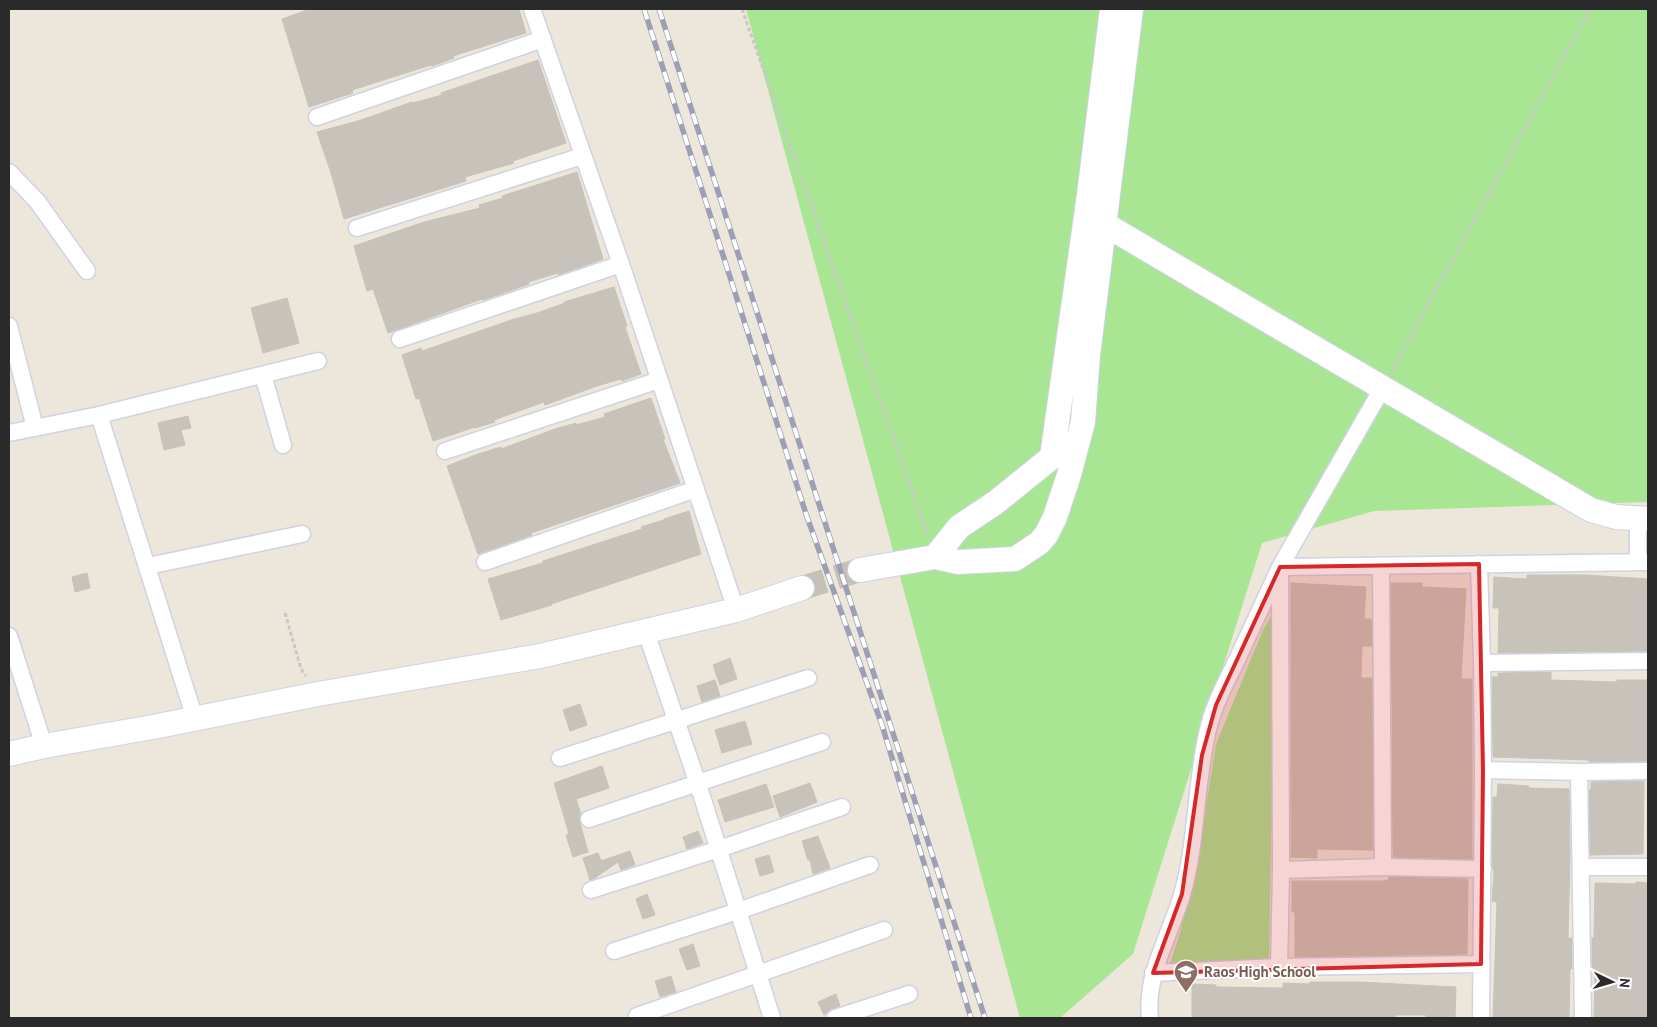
<svg xmlns="http://www.w3.org/2000/svg" width="1657" height="1027" font-family="'PT Sans',sans-serif">
  <style>
    .grass { fill: #a9e694 }
    .building { fill: #c8c3ba; stroke: #c8c3b4 }
    .lines { fill: none; stroke-linecap: round; stroke-linejoin: round }
    .secondary-tunnel { stroke: #c6c0b8; stroke-width: 24; stroke-dasharray: 24 12; stroke-linecap: butt }
    .street-casing { stroke: #d0d2e3; stroke-width: 19 }
    .secondary-casing { stroke: #d0d2e3; stroke-width: 26 }
    .path { stroke: #c8c8c8; stroke-width: 3; stroke-dasharray: 4 2.5; stroke-linecap: butt }
    .street { stroke: #fff; stroke-width: 16 }
    .secondary { stroke: #fff; stroke-width: 24 }
    .rail-casing { stroke: #9d9fb5; stroke-width: 5.5 }
    .rail { stroke: #fff; stroke-width: 4; stroke-dasharray: 11; stroke-linecap: butt }
    .marked { fill: #d62828; fill-opacity: 0.2; stroke: #d62828; stroke-width: 4; stroke-linejoin: round }
    .labels { text-anchor: middle; stroke-width: 4; stroke-linejoin: round; paint-order: stroke }
    .education-label { font-size: 15px; font-weight: bold; fill: #785e54; stroke: #fff; text-anchor: start }
  </style>
  <rect width="100%" height="100%" fill="#ede6db"/>
  <path class="grass" d="M 746,9 L 1648,9 L 1648,502 L 1374,511 L 1262,543 L 1133,954 L 1060,1018 L 1020,1018 Z
    M 1275,609 L 1269,962 L 1169,966 L 1180,933 L 1200,845 L 1216,744 L 1263,630 Z"/>
  <path class="building" d="M 310,9 L 519,9 L 526,33 L 453,56 L 454,58 L 432,66 L 431,65 L 352,90 L 353,93 L 309,107 L 282,19 Z
    M 538,60 L 566,143 L 513,161 L 514,163 L 465,177 L 466,181 L 344,219 L 331,173 L 317,132 L 361,120 L 412,102 L 413,103 L 442,95 L 441,93 Z
    M 577,172 L 603,259 L 558,275 L 558,273 L 528,282 L 529,284 L 504,293 L 483,300 L 482,299 L 388,333 L 373,289 L 367,291 L 354,246 L 424,222 L 480,208 L 479,205 L 503,198 L 502,196 Z
    M 614,287 L 627,326 L 625,327 L 641,374 L 622,381 L 621,379 L 597,386 L 545,405 L 544,402 L 494,420 L 495,422 L 475,428 L 475,427 L 433,441 L 419,398 L 416,399 L 402,355 L 421,348 L 422,351 L 514,319 L 537,313 L 565,303 L 564,302 Z
    M 287,298 L 299,343 L 263,353 L 251,308 Z
    M 651,398 L 665,439 L 663,439 L 680,483 L 531,533 L 532,535 L 478,554 L 447,466 L 478,454 L 501,447 L 501,449 L 555,429 L 576,423 L 576,425 L 605,417 L 604,414 Z
    M 188,416 L 191,428 L 181,430 L 185,445 L 164,450 L 158,423 Z
    M 689,511 L 701,554 L 551,604 L 552,605 L 501,620 L 488,579 L 543,563 L 543,561 L 642,529 L 641,527 L 664,520 L 664,519 Z
    M 87,573 L 90,588 L 75,592 L 72,577 Z
    M 1527,575 L 1585,575 L 1648,579 L 1648,651 L 1498,653 L 1499,608 L 1493,608 L 1494,577 L 1527,579 Z
    M 1291,583 L 1366,587 L 1364,619 L 1371,619 L 1372,646 L 1362,646 L 1361,678 L 1372,678 L 1373,850 L 1317,849 L 1317,858 L 1291,857 Z
    M 1391,583 L 1422,583 L 1422,587 L 1466,589 L 1461,679 L 1472,679 L 1472,859 L 1393,857 Z
    M 730,658 L 737,679 L 720,685 L 713,665 Z
    M 1551,672 L 1551,680 L 1617,682 L 1617,680 L 1648,680 L 1648,761 L 1589,762 L 1589,760 L 1493,757 L 1492,677 L 1498,677 L 1498,673 Z
    M 715,680 L 720,696 L 702,702 L 697,686 Z
    M 580,704 L 587,725 L 570,731 L 563,710 Z
    M 745,721 L 752,744 L 722,753 L 715,730 Z
    M 602,766 L 609,788 L 576,799 L 581,814 L 580,823 L 588,852 L 573,857 L 566,835 L 569,834 L 554,783 Z
    M 1644,781 L 1643,854 L 1590,855 L 1589,790 L 1591,790 L 1591,782 Z
    M 810,783 L 817,802 L 780,817 L 773,796 Z
    M 766,784 L 774,807 L 725,822 L 718,800 Z
    M 1498,784 L 1529,786 L 1528,788 L 1569,789 L 1570,855 L 1568,938 L 1572,938 L 1572,969 L 1570,969 L 1569,1018 L 1493,1018 L 1497,902 L 1492,901 L 1494,871 L 1492,866 L 1493,797 L 1497,797 Z
    M 698,831 L 703,843 L 687,849 L 683,837 Z
    M 818,836 L 830,868 L 813,874 L 810,860 L 808,860 L 802,841 Z
    M 630,851 L 635,865 L 621,870 L 618,862 L 595,878 L 590,880 L 583,858 L 598,853 L 601,861 Z
    M 769,855 L 774,872 L 760,876 L 755,859 Z
    M 1389,877 L 1468,879 L 1467,954 L 1295,957 L 1295,912 L 1292,912 L 1292,881 L 1385,881 L 1388,880 Z
    M 1636,882 L 1648,883 L 1648,1018 L 1594,1018 L 1595,970 L 1592,970 L 1592,938 L 1594,938 L 1595,883 L 1636,884 Z
    M 647,894 L 655,915 L 643,919 L 636,899 Z
    M 693,944 L 700,966 L 687,970 L 679,949 Z
    M 671,976 L 676,992 L 660,997 L 655,981 Z
    M 1310,982 L 1359,982 L 1456,987 L 1455,1018 L 1426,1018 L 1426,1015 L 1395,1015 L 1395,1018 L 1192,1017 L 1192,984 L 1216,985 L 1216,987 L 1283,988 L 1283,983 L 1310,984 Z
    M 836,994 L 840,1006 L 831,1009 L 824,1015 L 818,1002 Z"/>
  <g class="lines">
    <path class="secondary-tunnel" d="M 802,588 L 860,570"/>
    <defs>
      <path id="street" d="M 532,9 L 621,264 L 736,610
        M 317,117 L 543,39
        M 9,172 L 37,201 L 87,271
        M 357,228 L 582,156
        M 9,326 L 35,428
        M 400,339 L 621,264
        M 263,375 L 283,445
        M 99,415 L 195,719
        M 9,433 L 99,415 L 318,361
        M 445,451 L 659,380
        M 1638,519 L 1638,562
        M 485,562 L 696,489
        M 1479,564 L 1482,663 L 1483,770 L 1481,1018
        M 148,566 L 302,534
        M 1381,566 L 1383,867
        M 646,632 L 698,784 L 772,1018
        M 9,636 L 44,746
        M 1482,663 L 1648,661
        M 560,758 L 808,678
        M 1483,770 L 1579,772 L 1648,771
        M 1579,772 L 1583,1018
        M 589,819 L 822,742
        M 1581,867 L 1648,867
        M 1281,870 L 1383,867 L 1483,869
        M 591,890 L 719,849 L 842,807
        M 614,951 L 738,911 L 870,865
        M 1279,967 L 1281,870 L 1280,567 L 1383,387
        M 1153,973 L 1279,967 L 1481,964
        M 637,1016 L 884,930
        M 835,1018 L 909,994
        M 1150,1018 C 1145,974 1170,936 1182,895 C 1197,843 1195,787 1207,734 C 1212,709 1224,686 1235,664 C 1250,632 1265,599 1280,567 L 1648,562"/>
      <path id="secondary" d="M 1086,218 L 1106,225 C 1267,321 1429,414 1591,510 L 1616,517 L 1648,519
        M 935,557 L 959,527 L 995,503 L 1052,457 L 1089,195 L 1112,9
        M 860,570 L 935,557 L 958,562 L 1015,559 L 1039,543 L 1046,535 L 1055,517 L 1069,475 L 1083,422 L 1088,355 L 1131,9
        M 9,754 L 44,746 L 153,727 L 318,694 L 540,656 L 736,610 L 802,588"/>
    </defs>
    <use href="#street" class="street-casing"/>
    <use href="#secondary" class="secondary-casing"/>
    <path class="path" d="M 742,9 L 928,536
      M 1391,372 L 1590,9
      M 285,613 L 301,669 L 306,676"/>
    <use href="#street" class="street"/>
    <use href="#secondary" class="secondary"/>
    <defs>
      <path id="rail" d="M 644,9 L 807,517 L 882,725 L 971,1018
        M 659,9 L 985,1018"/>
    </defs>
    <use href="#rail" class="rail-casing"/>
    <use href="#rail" class="rail"/>
  </g>
  <path class="marked" d="M 1479,564 L 1483,770 L 1481,964 L 1153,973 L 1182,894 L 1202,755 L 1216,705 L 1280,567 Z"/>
  <defs>
    <symbol id="university-pin" viewBox="-11 -11 22 30"><path d="M0 17L-7.5 6A9.5 9.5 0 1 1 7.5 6Z" fill="#8d6e63" stroke="#fff"/><path d="M0-5L7-2L0 1L-7-2ZM-4 1L0 2.5L4 1V4Q0 6-4 4Z" fill="#fff"/></symbol>
  </defs>
  <g fill-rule="evenodd">
    <use href="#university-pin" x="1172" y="958" width="28" height="38"/>
  </g>
  <g class="labels">
    <g class="education-label">
      <text x="1204" y="977">Raos High School</text>
    </g>
  </g>
  <rect width="1657" height="1027" fill="none" stroke="#2a2a2a" stroke-width="20"/>
  <g transform="translate(1612 982) rotate(95)" stroke="#ffffff" stroke-width="4" paint-order="stroke">
  <path d="M0-4L9 19L0 12L-9 19Z" fill="#2a2a2a"/>
  <text y="-8" font-size="14" font-weight="bold" text-anchor="middle" fill="#2a2a2a">N</text>
  </g>
</svg>
